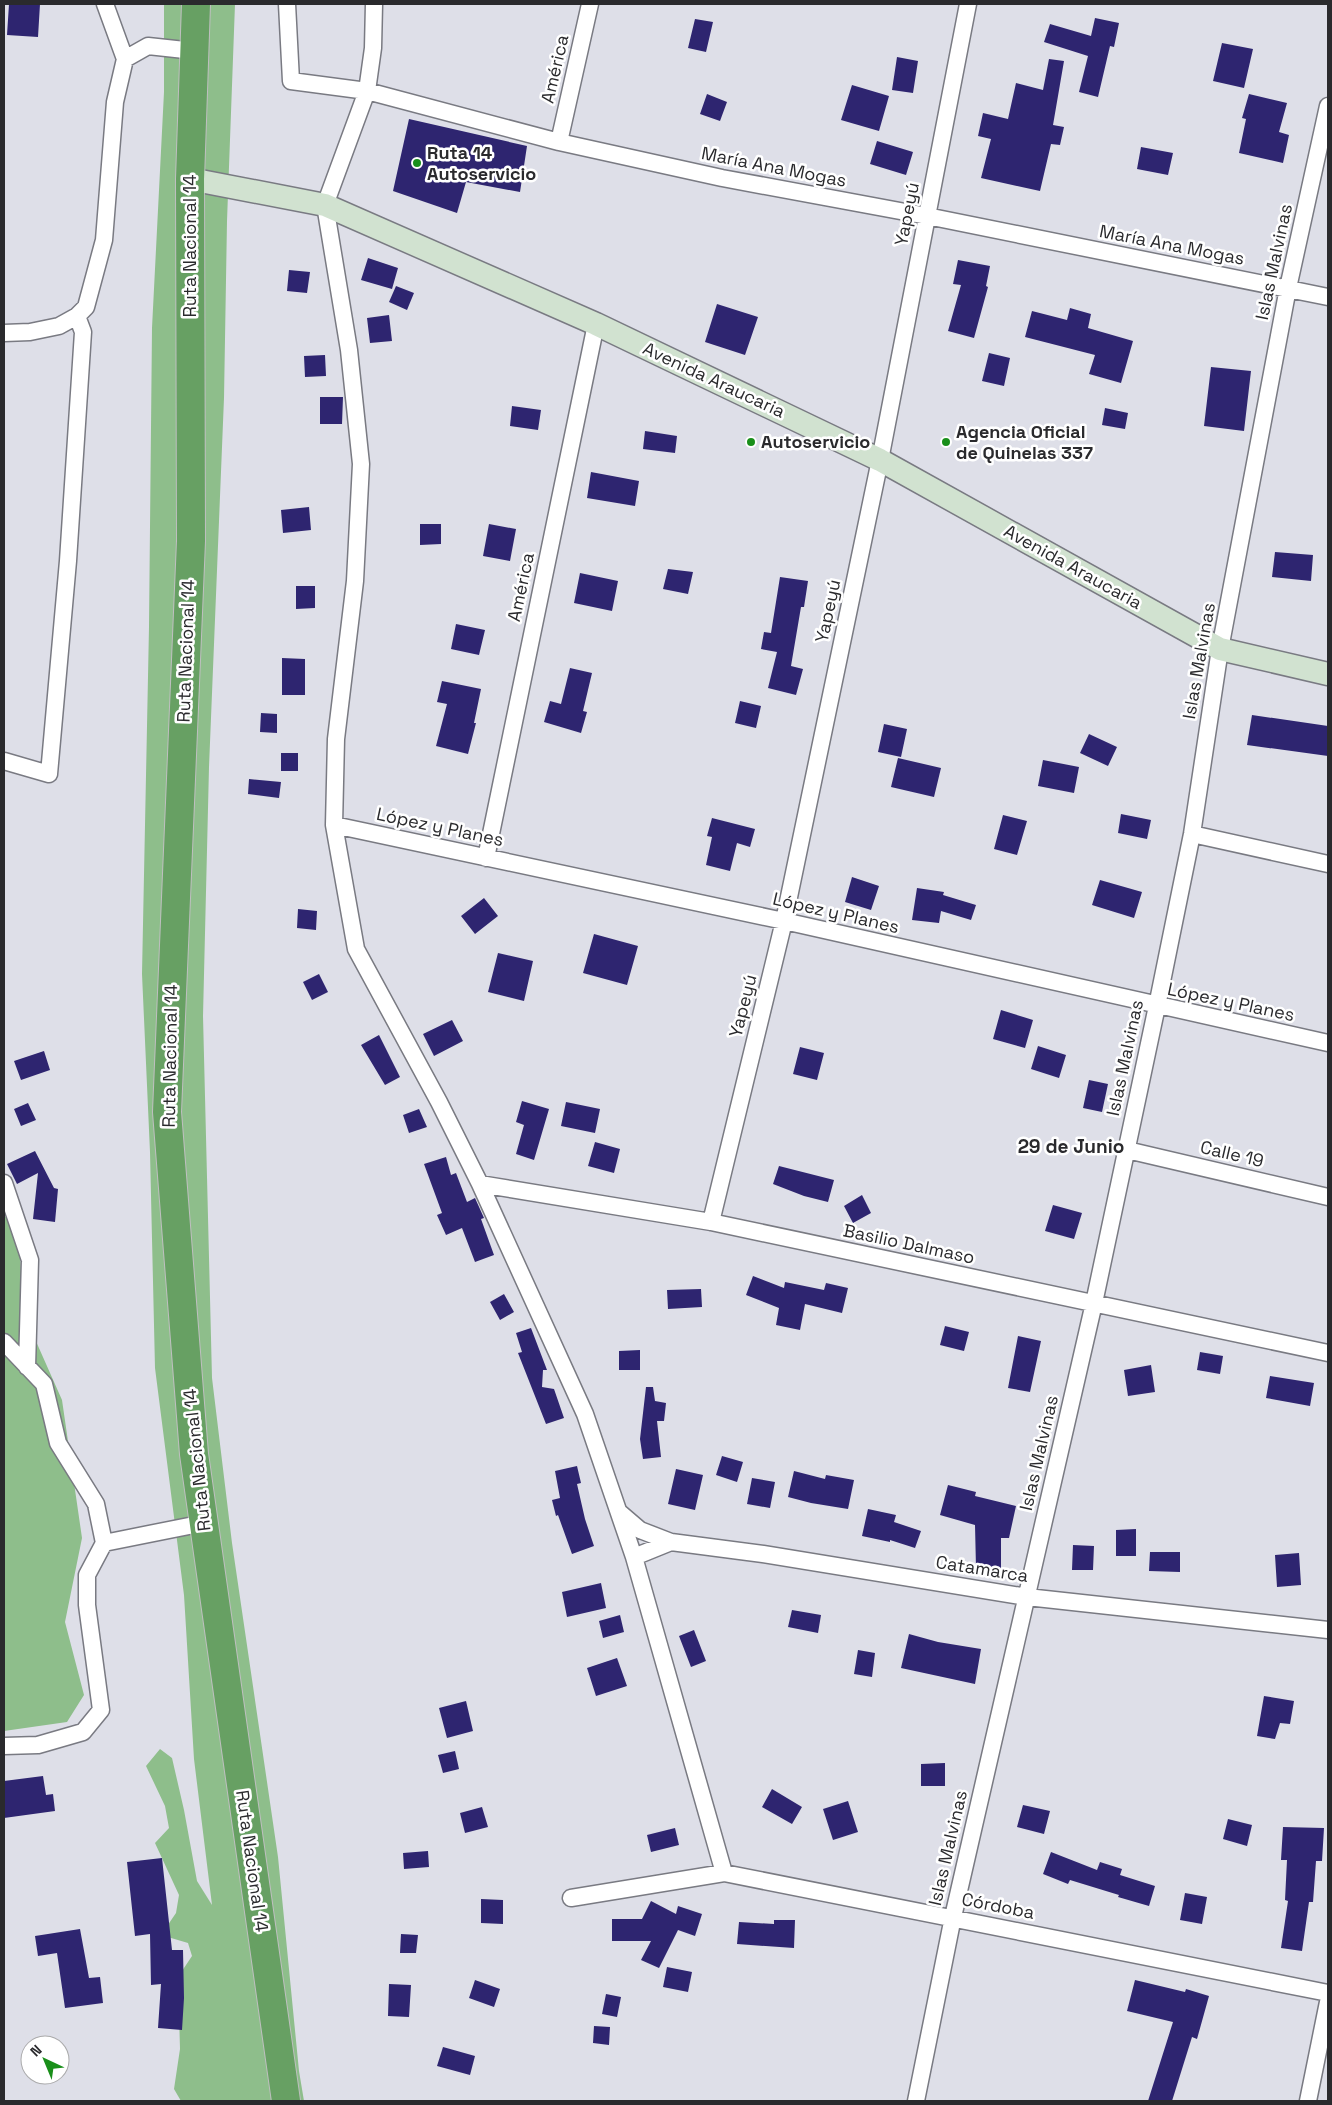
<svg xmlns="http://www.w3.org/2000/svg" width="1332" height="2105" font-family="'Space Grotesk',sans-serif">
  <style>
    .green { fill: #8ebe8b }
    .building { fill: #2e2570 }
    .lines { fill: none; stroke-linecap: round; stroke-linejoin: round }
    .street-casing { stroke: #797a82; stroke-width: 19 }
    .secondary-casing { stroke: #797a82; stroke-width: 25 }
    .highway-casing { stroke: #bfbfc0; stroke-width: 30 }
    .street { stroke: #fff; stroke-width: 16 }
    .secondary { stroke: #d1e2d0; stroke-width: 22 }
    .highway { stroke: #67a063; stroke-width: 28 }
    .poi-dot { fill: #198f1a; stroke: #fff; stroke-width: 2 }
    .labels { text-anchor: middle; stroke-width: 5; stroke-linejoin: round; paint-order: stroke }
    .street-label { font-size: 18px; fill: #2a2a2d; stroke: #fff }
    .poi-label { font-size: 18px; font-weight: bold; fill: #2a2a2d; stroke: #fff; text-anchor: start }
    .neighbourhood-label { font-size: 19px; font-weight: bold; fill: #2a2a2d; stroke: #fff }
  </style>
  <rect width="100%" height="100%" fill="#dedfe8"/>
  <path class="green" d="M 164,4 L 235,4 L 227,221 L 224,398 L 209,767 L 203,1016 L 212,1378 L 232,1543 L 278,1857 L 299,2071 L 304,2101 L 181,2101 L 174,2089 L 180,2049 L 178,1977 L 192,1956 L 188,1943 L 161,1935 L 176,1913 L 179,1895 L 155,1843 L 169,1828 L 165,1806 L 146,1766 L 160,1749 L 172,1758 L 184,1810 L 197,1881 L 212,1905 L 194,1759 L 184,1595 L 155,1368 L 150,1152 L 142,974 L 149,627 L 152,328 L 164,92 Z
    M 18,1214 L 23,1312 L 62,1400 L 82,1538 L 65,1622 L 84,1695 L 67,1722 L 4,1731 L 4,1217 Z"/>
  <path class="building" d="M 9,4 L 40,4 L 38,37 L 7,35 Z
    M 1095,18 L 1119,23 L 1114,47 L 1110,46 L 1098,97 L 1079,92 L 1088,56 L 1044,42 L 1050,24 L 1091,36 Z
    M 695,19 L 713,22 L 706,52 L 688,48 Z
    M 1222,43 L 1253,49 L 1244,88 L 1213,81 Z
    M 897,57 L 918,61 L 913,93 L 892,90 Z
    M 1049,59 L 1064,61 L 1053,125 L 1064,127 L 1060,145 L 1051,144 L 1040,191 L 981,178 L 991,139 L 978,136 L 983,113 L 1008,119 L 1016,83 L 1043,90 Z
    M 852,85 L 889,96 L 879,131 L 841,120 Z
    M 707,94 L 727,102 L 720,121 L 700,114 Z
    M 1249,94 L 1287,103 L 1279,132 L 1289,135 L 1283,163 L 1239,153 L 1246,119 L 1242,118 Z
    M 409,119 L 527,146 L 520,192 L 466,182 L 457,213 L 393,191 Z
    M 877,141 L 913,152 L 906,175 L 870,164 Z
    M 1141,147 L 1173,153 L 1168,175 L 1137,169 Z
    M 368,258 L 398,268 L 392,289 L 361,280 Z
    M 958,260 L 990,266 L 986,286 L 988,287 L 974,338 L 948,331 L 961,285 L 953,284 Z
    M 289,270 L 310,272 L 307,293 L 287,291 Z
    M 396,286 L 414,293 L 407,310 L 389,302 Z
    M 717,304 L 758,317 L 745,355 L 705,342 Z
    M 1070,308 L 1091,314 L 1088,328 L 1133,341 L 1121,383 L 1089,374 L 1095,355 L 1025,337 L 1032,311 L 1067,320 Z
    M 389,315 L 392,341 L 370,343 L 367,318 Z
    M 989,353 L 1010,358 L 1004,386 L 982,381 Z
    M 325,355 L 326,376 L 305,377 L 304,356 Z
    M 1211,367 L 1251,371 L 1244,431 L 1204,426 Z
    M 320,397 L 343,397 L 342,424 L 320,424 Z
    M 512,406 L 541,410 L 538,430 L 510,426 Z
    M 1105,408 L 1128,413 L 1125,429 L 1102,425 Z
    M 645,431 L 677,436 L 675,453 L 643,449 Z
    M 591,472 L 639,481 L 635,506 L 587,498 Z
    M 309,507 L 311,530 L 283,533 L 281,510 Z
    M 420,524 L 441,524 L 441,544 L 420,545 Z
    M 489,524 L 516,529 L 510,561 L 483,556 Z
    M 1275,552 L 1313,555 L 1311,581 L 1272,577 Z
    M 668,569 L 693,572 L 688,594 L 663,589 Z
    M 580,573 L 618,581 L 612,611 L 574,603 Z
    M 780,577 L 808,581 L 804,607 L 801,607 L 791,666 L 803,669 L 796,695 L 768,688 L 777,652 L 761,649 L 764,632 L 771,633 Z
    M 296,586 L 315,586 L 315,608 L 296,609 Z
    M 456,624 L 485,630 L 479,655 L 451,649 Z
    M 282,658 L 305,659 L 305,695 L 282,695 Z
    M 570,668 L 592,673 L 583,711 L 587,712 L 581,733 L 544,722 L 550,701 L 561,704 Z
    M 442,681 L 481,689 L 474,723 L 476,723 L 468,754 L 436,746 L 447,704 L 437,702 Z
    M 740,701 L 761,706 L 756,728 L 735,723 Z
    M 261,713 L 277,714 L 277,733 L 260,732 Z
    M 1252,715 L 1328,726 L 1328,756 L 1247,745 Z
    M 884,724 L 907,729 L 901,757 L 878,752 Z
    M 1089,734 L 1117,747 L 1108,766 L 1080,753 Z
    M 281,753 L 298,753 L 298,771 L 281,771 Z
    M 898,758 L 941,768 L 934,797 L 891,787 Z
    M 1043,760 L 1079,767 L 1074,793 L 1038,786 Z
    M 249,779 L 281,782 L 279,798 L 248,794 Z
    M 1121,814 L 1151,820 L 1147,839 L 1118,833 Z
    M 1003,815 L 1027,821 L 1017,855 L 994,849 Z
    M 712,818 L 755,829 L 750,847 L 737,843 L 730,871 L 706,865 L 712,837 L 707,836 Z
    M 852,877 L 879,886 L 871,910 L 845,902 Z
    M 1100,880 L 1142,892 L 1134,918 L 1092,905 Z
    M 917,888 L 944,892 L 943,895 L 976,905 L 971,920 L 941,911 L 939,923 L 912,920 Z
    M 484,898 L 498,916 L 475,934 L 461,916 Z
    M 298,909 L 317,911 L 316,930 L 297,928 Z
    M 594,934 L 638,946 L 627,985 L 583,973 Z
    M 498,953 L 533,961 L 524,1001 L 488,992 Z
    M 319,974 L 328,992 L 312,1000 L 303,982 Z
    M 1001,1010 L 1033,1020 L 1025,1048 L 993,1039 Z
    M 452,1020 L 463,1041 L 434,1056 L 423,1034 Z
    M 379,1035 L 400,1077 L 385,1085 L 361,1045 Z
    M 1038,1046 L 1066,1055 L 1059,1078 L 1031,1069 Z
    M 800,1047 L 824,1053 L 817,1080 L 793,1074 Z
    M 44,1051 L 50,1070 L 21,1080 L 14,1061 Z
    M 1089,1080 L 1108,1084 L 1102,1112 L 1083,1108 Z
    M 522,1101 L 549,1109 L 534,1160 L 516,1154 L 524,1125 L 516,1122 Z
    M 566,1102 L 600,1109 L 595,1133 L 561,1126 Z
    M 28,1103 L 36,1120 L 21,1126 L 14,1109 Z
    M 419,1109 L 427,1127 L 409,1133 L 403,1115 Z
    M 595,1142 L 620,1149 L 614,1173 L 588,1166 Z
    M 35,1151 L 54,1188 L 58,1189 L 55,1222 L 33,1219 L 38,1173 L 17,1184 L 7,1164 Z
    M 446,1157 L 451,1175 L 456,1173 L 467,1202 L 475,1198 L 484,1218 L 481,1219 L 494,1255 L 475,1262 L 462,1228 L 446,1235 L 437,1215 L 442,1213 L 424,1164 Z
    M 779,1166 L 834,1180 L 828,1202 L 804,1196 L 773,1184 Z
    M 862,1195 L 871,1213 L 853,1223 L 844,1206 Z
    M 1053,1205 L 1082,1213 L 1074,1239 L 1045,1231 Z
    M 753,1276 L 784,1288 L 785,1282 L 824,1290 L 826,1283 L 848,1288 L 842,1313 L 805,1304 L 800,1330 L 776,1325 L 779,1308 L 746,1295 Z
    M 701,1289 L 702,1307 L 668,1309 L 667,1290 Z
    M 504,1294 L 514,1312 L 500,1320 L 490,1302 Z
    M 945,1326 L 969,1332 L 964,1351 L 940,1345 Z
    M 531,1328 L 547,1370 L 543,1370 L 542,1387 L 554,1389 L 564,1418 L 546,1424 L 518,1353 L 522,1352 L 516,1333 Z
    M 1018,1336 L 1041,1341 L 1030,1392 L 1008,1388 Z
    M 640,1350 L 640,1370 L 619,1370 L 619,1351 Z
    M 1200,1352 L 1223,1356 L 1220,1374 L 1197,1370 Z
    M 1151,1365 L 1155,1392 L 1128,1396 L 1124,1370 Z
    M 1270,1376 L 1314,1383 L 1310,1406 L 1266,1398 Z
    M 646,1387 L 653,1387 L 655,1401 L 666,1403 L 664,1421 L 657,1421 L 661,1457 L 643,1459 L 640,1439 Z
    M 722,1456 L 743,1462 L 737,1482 L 716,1475 Z
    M 577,1466 L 581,1483 L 577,1484 L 585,1519 L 594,1546 L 572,1554 L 558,1515 L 556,1516 L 552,1500 L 560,1498 L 555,1471 Z
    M 676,1469 L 703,1475 L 695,1510 L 668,1504 Z
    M 794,1471 L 825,1479 L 826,1475 L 854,1480 L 848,1509 L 811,1503 L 788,1497 Z
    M 752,1478 L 775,1482 L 770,1508 L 747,1504 Z
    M 948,1485 L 976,1492 L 975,1496 L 1016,1506 L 1009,1538 L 1001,1538 L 1001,1569 L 976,1568 L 975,1525 L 940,1515 Z
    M 868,1509 L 896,1515 L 894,1522 L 921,1531 L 915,1548 L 890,1540 L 890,1542 L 862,1536 Z
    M 1136,1529 L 1136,1556 L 1116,1556 L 1116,1530 Z
    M 1073,1545 L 1094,1546 L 1093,1570 L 1072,1570 Z
    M 1150,1552 L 1180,1552 L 1180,1572 L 1149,1571 Z
    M 1299,1553 L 1301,1585 L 1277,1587 L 1275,1555 Z
    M 601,1583 L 606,1608 L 567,1617 L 562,1592 Z
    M 792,1610 L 821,1615 L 818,1633 L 788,1627 Z
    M 620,1615 L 624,1632 L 603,1638 L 599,1621 Z
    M 694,1630 L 706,1661 L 691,1667 L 679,1636 Z
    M 909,1634 L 938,1642 L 981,1649 L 975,1684 L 901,1668 Z
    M 858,1650 L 875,1653 L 872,1677 L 854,1674 Z
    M 617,1658 L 627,1686 L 596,1696 L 587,1668 Z
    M 1264,1696 L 1294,1701 L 1290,1724 L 1280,1723 L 1275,1739 L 1257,1736 Z
    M 466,1701 L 473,1731 L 447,1738 L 439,1708 Z
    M 455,1751 L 459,1769 L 443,1773 L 438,1755 Z
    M 945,1763 L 945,1786 L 921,1786 L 921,1764 Z
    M 43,1776 L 46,1795 L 53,1794 L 55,1811 L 4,1818 L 4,1781 Z
    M 772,1789 L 802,1807 L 792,1824 L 762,1807 Z
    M 848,1801 L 858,1832 L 833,1840 L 823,1809 Z
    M 1023,1805 L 1050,1811 L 1044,1834 L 1017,1827 Z
    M 482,1807 L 488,1827 L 465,1833 L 460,1813 Z
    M 1228,1819 L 1252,1825 L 1247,1846 L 1223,1839 Z
    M 1283,1827 L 1324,1828 L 1322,1861 L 1316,1861 L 1313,1902 L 1309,1902 L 1302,1951 L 1281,1948 L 1288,1901 L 1285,1900 L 1287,1860 L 1281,1860 Z
    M 675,1828 L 679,1845 L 651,1852 L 647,1835 Z
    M 428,1851 L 429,1867 L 404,1869 L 403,1853 Z
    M 1051,1852 L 1097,1870 L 1100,1862 L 1122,1869 L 1120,1875 L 1155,1886 L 1149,1906 L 1118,1897 L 1119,1895 L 1070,1880 L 1068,1884 L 1043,1874 Z
    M 162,1858 L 172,1950 L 183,1950 L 184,1998 L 182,2030 L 158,2028 L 161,1984 L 151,1985 L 150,1934 L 135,1936 L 127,1862 Z
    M 1185,1893 L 1207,1897 L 1202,1924 L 1180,1920 Z
    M 481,1899 L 503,1900 L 503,1924 L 481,1923 Z
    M 651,1901 L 676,1914 L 678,1906 L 702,1914 L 695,1936 L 678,1930 L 659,1968 L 641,1960 L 651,1941 L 612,1941 L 612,1919 L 642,1919 Z
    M 774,1920 L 795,1920 L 794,1948 L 737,1944 L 739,1922 L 774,1924 Z
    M 80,1929 L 89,1978 L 100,1977 L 103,2003 L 65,2008 L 57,1953 L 38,1956 L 35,1936 Z
    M 401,1934 L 418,1935 L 416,1953 L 400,1953 Z
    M 667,1967 L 692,1972 L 688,1992 L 663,1987 Z
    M 475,1980 L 500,1989 L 494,2007 L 469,1998 Z
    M 1135,1980 L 1185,1992 L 1186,1989 L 1209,1996 L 1197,2039 L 1192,2037 L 1172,2101 L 1148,2101 L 1173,2022 L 1127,2011 Z
    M 389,1984 L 411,1985 L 409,2017 L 388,2016 Z
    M 606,1994 L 621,1997 L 617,2017 L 602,2014 Z
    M 594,2026 L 610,2027 L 609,2045 L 593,2043 Z
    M 443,2047 L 475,2056 L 470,2075 L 437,2066 Z"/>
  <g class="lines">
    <defs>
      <path id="street" d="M 105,4 L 125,59
        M 287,4 L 291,81 L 367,91 L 559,142 L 722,178 L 927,216 L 1328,297
        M 374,4 L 373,48 L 367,91 L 325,205 L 349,350 L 361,464 L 355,581 L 336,739 L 334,825 L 356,949 L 439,1102 L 480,1184 L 585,1414 L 634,1557 L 724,1873
        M 559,142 L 590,4
        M 4,333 L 30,332 L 59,326 L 77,316 L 86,307 L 104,240 L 115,102 L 125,59 L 148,46 L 194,51
        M 4,761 L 49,774 L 68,561 L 83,332 L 77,316
        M 334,825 L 784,921 L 1328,1043
        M 1192,834 L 1328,864
        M 486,858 L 596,324
        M 1127,1150 L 1328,1197
        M 4,1183 L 30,1260 L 27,1367
        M 480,1184 L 711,1222 L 1328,1353
        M 711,1222 L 784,921 L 880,460 L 968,4
        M 4,1342 L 44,1384 L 58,1443 L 96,1504 L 104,1543 L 204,1523
        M 619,1512 L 640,1530 L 671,1542
        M 634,1557 L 671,1542 L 763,1554 L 1027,1597 L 1328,1630
        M 4,1746 L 38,1745 L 83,1732 L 101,1710 L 87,1605 L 87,1575 L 104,1543
        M 571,1898 L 724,1873 L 1328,1993
        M 916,2101 L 953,1917 L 1094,1303 L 1157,1006 L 1192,834 L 1220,649 L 1288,288 L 1328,106
        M 1308,2101 L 1328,2002"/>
      <path id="secondary" d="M 190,179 L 325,205 L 596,324 L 880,460 L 1220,649 L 1328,674"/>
      <path id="highway" d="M 196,4 L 190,179 L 191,541 L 167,1112 L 194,1454 L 286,2101"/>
    </defs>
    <use href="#street" class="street-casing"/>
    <use href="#secondary" class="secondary-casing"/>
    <use href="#highway" class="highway-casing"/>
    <use href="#street" class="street"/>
    <use href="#secondary" class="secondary"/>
    <use href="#highway" class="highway"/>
  </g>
  <g class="poi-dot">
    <circle cx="417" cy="163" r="5"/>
    <circle cx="751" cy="442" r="5"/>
    <circle cx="946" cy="442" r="5"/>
  </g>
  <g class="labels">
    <g class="street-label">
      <text transform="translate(555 69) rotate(-77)" y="6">América</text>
      <text transform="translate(774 167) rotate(11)" y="6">María Ana Mogas</text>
      <text transform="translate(907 214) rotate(-79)" y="6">Yapeyú</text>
      <text transform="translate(1172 245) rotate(11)" y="6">María Ana Mogas</text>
      <text transform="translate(190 246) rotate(-90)" y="6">Ruta Nacional 14</text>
      <text transform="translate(1274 262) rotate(-78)" y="6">Islas Malvinas</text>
      <text transform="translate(714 380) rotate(25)" y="6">Avenida Araucaria</text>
      <text transform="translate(1073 567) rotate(29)" y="6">Avenida Araucaria</text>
      <text transform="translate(521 587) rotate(-78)" y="6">América</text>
      <text transform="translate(828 611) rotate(-78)" y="6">Yapeyú</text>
      <text transform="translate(186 651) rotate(-88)" y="6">Ruta Nacional 14</text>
      <text transform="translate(1199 661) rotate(-80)" y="6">Islas Malvinas</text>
      <text transform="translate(440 827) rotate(12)" y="6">López y Planes</text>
      <text transform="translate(836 913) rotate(13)" y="6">López y Planes</text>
      <text transform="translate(1231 1002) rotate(12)" y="6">López y Planes</text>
      <text transform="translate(743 1006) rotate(-76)" y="6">Yapeyú</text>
      <text transform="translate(170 1056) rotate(-89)" y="6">Ruta Nacional 14</text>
      <text transform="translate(1125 1058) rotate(-78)" y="6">Islas Malvinas</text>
      <text transform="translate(1232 1154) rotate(13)" y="6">Calle 19</text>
      <text transform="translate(909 1244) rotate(12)" y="6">Basilio Dalmaso</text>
      <text transform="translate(1039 1453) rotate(-77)" y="6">Islas Malvinas</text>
      <text transform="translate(197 1460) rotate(-96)" y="6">Ruta Nacional 14</text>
      <text transform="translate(982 1569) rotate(9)" y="6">Catamarca</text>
      <text transform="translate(948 1848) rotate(-77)" y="6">Islas Malvinas</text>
      <text transform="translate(252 1861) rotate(82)" y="6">Ruta Nacional 14</text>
      <text transform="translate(998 1906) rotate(11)" y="6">Córdoba</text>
    </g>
    <g class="poi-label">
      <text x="427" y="159">Ruta 14<tspan x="427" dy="21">Autoservicio</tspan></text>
      <text x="956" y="438">Agencia Oficial<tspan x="956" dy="21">de Quinelas 337</tspan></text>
      <text x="761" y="448">Autoservicio</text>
    </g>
    <g class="neighbourhood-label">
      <text x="1071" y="1153">29 de Junio</text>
    </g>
  </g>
  <rect width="1332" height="2105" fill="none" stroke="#2a2a2d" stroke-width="10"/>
  <g transform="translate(45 2060) rotate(316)"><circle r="24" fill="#ffffff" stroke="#aaaaab"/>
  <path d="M0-4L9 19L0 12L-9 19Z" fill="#198f1a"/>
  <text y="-8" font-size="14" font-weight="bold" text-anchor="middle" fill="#2a2a2d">N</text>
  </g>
</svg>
